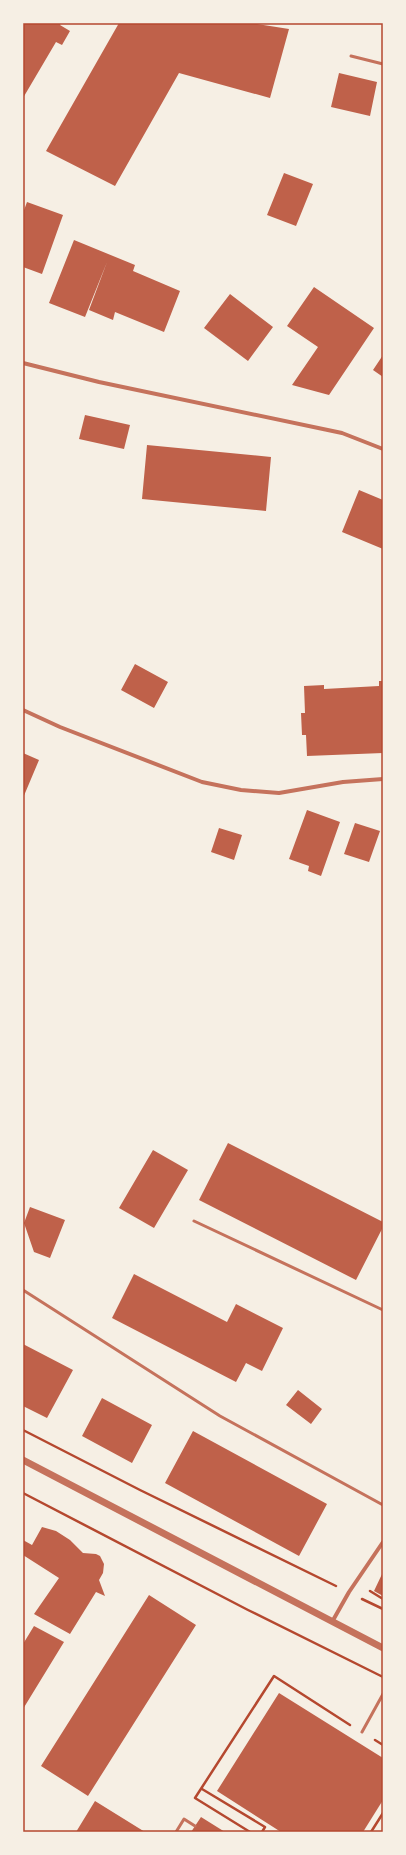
<svg xmlns="http://www.w3.org/2000/svg" width="406" height="1855" font-family="Raleway,sans-serif">
  <style>
    .building { fill: #bf614a }
    .lines { fill: none; stroke-linecap: round; stroke-linejoin: round }
    .path { stroke: #b5482f; stroke-width: 2.5 }
    .service { stroke: #c5725c; stroke-width: 3 }
    .minor { stroke: #c5725c; stroke-width: 4 }
    .tertiary { stroke: #c5725c; stroke-width: 7 }
    .neatline { fill: none; stroke: #b5482f; stroke-width: 1.5 }
  </style>
  <rect width="100%" height="100%" fill="#f6efe4"/>
  <path class="building" d="M 23,23 L 61,23 L 60,25 L 70,31 L 62,45 L 56,42 L 23,98 Z
    M 119,23 L 251,23 L 289,29 L 270,98 L 179,73 L 115,186 L 46,151 Z
    M 339,73 L 377,82 L 370,116 L 331,107 Z
    M 284,173 L 313,184 L 296,226 L 267,215 Z
    M 27,202 L 63,215 L 42,274 L 23,267 L 23,213 Z
    M 74,240 L 135,265 L 133,271 L 180,291 L 164,332 L 115,312 L 113,320 L 89,310 L 107,262 L 85,317 L 49,303 Z
    M 314,287 L 374,328 L 329,395 L 292,385 L 318,347 L 287,326 Z
    M 230,294 L 273,327 L 248,361 L 204,328 Z
    M 383,355 L 383,377 L 373,370 Z
    M 85,415 L 130,425 L 124,449 L 79,439 Z
    M 147,445 L 271,457 L 266,511 L 142,499 Z
    M 359,490 L 383,500 L 383,549 L 342,532 Z
    M 135,664 L 168,682 L 154,708 L 121,690 Z
    M 379,681 L 383,681 L 383,753 L 307,756 L 306,735 L 302,735 L 301,713 L 305,713 L 304,686 L 324,685 L 324,689 L 379,686 Z
    M 23,753 L 39,760 L 23,798 Z
    M 307,810 L 340,822 L 321,876 L 308,871 L 309,866 L 289,859 Z
    M 355,823 L 380,831 L 369,862 L 344,854 Z
    M 219,828 L 242,835 L 234,860 L 211,852 Z
    M 228,1143 L 383,1222 L 383,1227 L 356,1280 L 199,1200 Z
    M 153,1150 L 188,1170 L 154,1228 L 119,1208 Z
    M 30,1207 L 65,1220 L 50,1258 L 34,1252 L 24,1223 Z
    M 134,1274 L 227,1322 L 236,1304 L 283,1328 L 262,1371 L 246,1363 L 236,1382 L 112,1318 Z
    M 23,1344 L 73,1370 L 47,1418 L 23,1406 Z
    M 298,1390 L 322,1409 L 311,1424 L 286,1405 Z
    M 102,1398 L 152,1425 L 132,1463 L 82,1436 Z
    M 193,1431 L 327,1504 L 299,1556 L 165,1483 Z
    M 42,1527 L 56,1531 L 70,1540 L 83,1553 L 96,1554 L 100,1556 L 104,1564 L 103,1573 L 99,1580 L 105,1596 L 96,1592 L 70,1634 L 34,1614 L 59,1578 L 23,1555 L 23,1540 L 32,1545 Z
    M 383,1572 L 383,1596 L 374,1591 Z
    M 149,1595 L 196,1625 L 88,1796 L 41,1766 Z
    M 34,1626 L 64,1642 L 23,1709 L 23,1644 Z
    M 279,1693 L 383,1758 L 383,1800 L 363,1832 L 281,1832 L 217,1791 Z
    M 95,1801 L 145,1832 L 76,1832 Z
    M 201,1817 L 225,1832 L 191,1832 Z"/>
  <g class="lines">
    <path class="path" d="M 23,1430 L 140,1490 L 336,1586
      M 23,1493 L 248,1610 L 383,1677
      M 370,1591 L 383,1599
      M 362,1599 L 383,1609
      M 375,1740 L 383,1745
      M 202,1789 L 265,1827 L 262,1832
      M 250,1832 L 195,1798 L 274,1676 L 350,1725
      M 371,1832 L 383,1813"/>
    <path class="service" d="M 351,56 L 383,64
      M 194,1221 L 383,1310
      M 23,1290 L 220,1416 L 383,1505
      M 362,1732 L 383,1694
      M 176,1832 L 184,1819 L 195,1826"/>
    <path class="minor" d="M 23,363 L 99,382 L 342,433 L 383,449
      M 23,710 L 60,727 L 202,782 L 241,790 L 279,793 L 343,782 L 383,779
      M 332,1622 L 349,1592 L 383,1542"/>
    <path class="tertiary" d="M 23,1460 L 383,1648"/>
  </g>
  <rect width="406" height="1855" fill="none" stroke="#f6efe4" stroke-width="48"/>
  <rect x="24" y="24" width="358" height="1807" class="neatline"/>
</svg>
